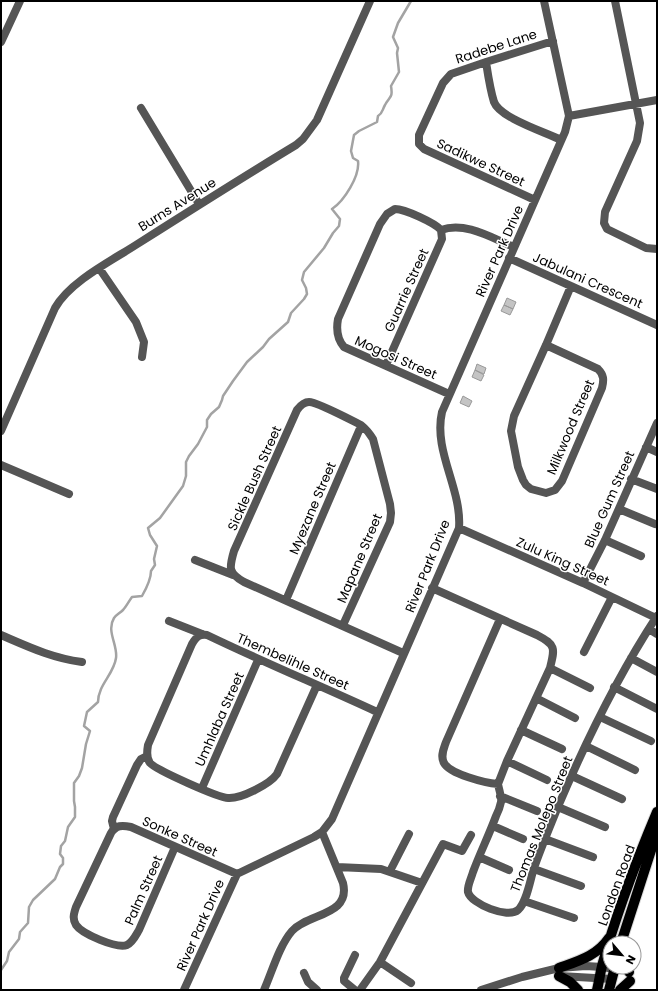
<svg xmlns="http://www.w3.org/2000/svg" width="658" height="991" font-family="Poppins,sans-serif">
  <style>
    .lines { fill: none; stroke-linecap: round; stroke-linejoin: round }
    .stream { stroke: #a3a3a3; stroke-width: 2.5 }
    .building { fill: #c4c4c4; stroke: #999 }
    .primary-casing { stroke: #dbdbdb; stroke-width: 12 }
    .minor { stroke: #555; stroke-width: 8 }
    .tertiary { stroke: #555; stroke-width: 8 }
    .primary { stroke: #000; stroke-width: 10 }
    .labels { text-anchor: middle; stroke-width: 3; stroke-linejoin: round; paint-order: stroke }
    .street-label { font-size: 13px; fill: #000; stroke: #fff }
  </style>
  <rect width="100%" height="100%" fill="#fff"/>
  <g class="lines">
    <path class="stream" d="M 1,970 L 7,961 L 9,952 L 19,939 L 20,932 L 28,923 L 29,907 L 33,900 L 55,879 L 60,867 L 63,864 L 63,858 L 60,854 L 61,846 L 65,841 L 68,827 L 75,817 L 75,807 L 74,801 L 74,783 L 79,776 L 82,768 L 86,744 L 90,731 L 84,726 L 87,712 L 98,702 C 98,685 114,674 116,658 C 118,645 106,631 114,618 C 116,615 120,613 123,610 C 126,607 129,601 132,597 L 142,596 C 146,589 151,579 151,571 L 155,565 L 154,559 L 157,546 L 150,535 L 148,528 L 160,518 L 183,486 L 186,476 L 186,462 L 189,456 L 198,444 L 207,427 L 207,420 L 211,414 L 219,407 L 222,400 L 223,396 L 233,381 L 247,362 L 263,347 L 269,339 L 288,322 L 291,313 L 304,299 L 307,294 L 306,288 L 302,280 L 304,272 L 324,248 L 333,233 L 339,226 L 340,219 L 332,209 C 344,201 360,176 358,161 L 353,158 L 351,151 L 354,135 L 359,131 L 377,122 L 378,116 C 383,113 382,110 385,105 C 390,96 393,98 391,86 L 399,72 L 397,53 L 398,48 L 393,37 L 398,23 L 411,1"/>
  </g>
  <path class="building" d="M 507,298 L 516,302 L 513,309 L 504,305 Z
    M 504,305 L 513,309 L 510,315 L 501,311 Z
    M 477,364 L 486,368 L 484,374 L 475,370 Z
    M 475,370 L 484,375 L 481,381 L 472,377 Z
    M 463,396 L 472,401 L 469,407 L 460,403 Z"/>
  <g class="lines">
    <defs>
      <path id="primary" d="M 621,943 L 657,832
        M 628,967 L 629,972
        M 559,968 C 578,961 597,956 609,938
        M 559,976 L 570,982 L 578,990
        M 597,990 C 599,982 600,974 602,966 C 616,914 636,862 657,812
        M 609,990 L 615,967
        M 620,990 L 630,981"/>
    </defs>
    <use href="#primary" class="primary-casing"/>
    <path class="minor" d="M 615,1 L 640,123 L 637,141 L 605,212 L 604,223 L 607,229 L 646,248 L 657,249
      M 1,42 L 20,1
      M 486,62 C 488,75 490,89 494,102 C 500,118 545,132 561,140
      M 141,108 L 199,204
      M 569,116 L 657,100
      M 535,200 L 424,149 L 419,144 L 419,135 L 443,83 L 451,74 L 486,62 L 553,41
      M 441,230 C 465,221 492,238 514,247
      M 509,258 L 657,325
      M 99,268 L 136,322 L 144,342 L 142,357
      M 546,345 L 598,369 C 604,375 604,380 602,388 L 562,481 L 555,490 L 546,493 L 531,489 L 526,485 L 523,480 L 518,467 L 511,431 L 514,416 L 546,345 L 571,286
      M 386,365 L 442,239 L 441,230 C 435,223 405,209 395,209 L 387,214 L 380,224 L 338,319 C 336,330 337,339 344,347 L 449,394
      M 1,431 L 55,308 C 70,281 113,260 139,243 C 191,210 243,177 296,145 L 303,139 L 317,120 L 370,1
      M 646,447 L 657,452
      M 1,465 L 69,494
      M 631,479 L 657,489
      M 619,509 L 655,524
      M 459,528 L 583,583 L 656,618
      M 605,540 L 641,556
      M 195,560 L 233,575
      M 583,583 L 605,540 L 657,423
      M 432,588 L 537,635 C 556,645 555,648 550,668 L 507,761 L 498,784 C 485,783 450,774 444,763 C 440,756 444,748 446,742 L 500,619
      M 286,600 L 361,426
      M 169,621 L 202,634
      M 343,625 L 390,522 L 391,513 L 390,504 L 373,439 C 370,434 366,429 361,425 C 353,421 317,402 309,402 C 304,402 300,406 297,410 L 234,551 C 229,568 228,573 244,582 L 403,653
      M 649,629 L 657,634
      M 1,635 C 29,647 52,658 82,662
      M 584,652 L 612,597
      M 631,658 L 657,672
      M 550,668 L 590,688
      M 317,685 L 277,774 C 270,784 241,799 228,798 C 219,798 156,770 150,763 C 146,758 147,751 148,745 L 192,644 C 196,637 199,634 207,635 C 263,662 321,686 377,712
      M 614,687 L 657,709
      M 536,698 L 575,718
      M 600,717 L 651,741
      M 521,730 L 562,749
      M 586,746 L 635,770
      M 507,761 L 547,780
      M 572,776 L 622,799
      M 498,784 C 499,790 502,797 501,802 C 500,807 498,812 496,816 C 489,835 480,853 473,872 C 471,879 467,886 468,892 C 471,904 508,919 518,910 C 527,902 530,880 534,868 C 541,848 549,829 557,809 C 585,743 617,677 657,616
      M 202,788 L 258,660
      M 500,796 L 537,811
      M 558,807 L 605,827
      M 493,826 L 523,839
      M 114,829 L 112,821 L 113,817 L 137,765 L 141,759 L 147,756
      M 545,839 L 593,857
      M 175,847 L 139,930 C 136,935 133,942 127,945 C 117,949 82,934 76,925 C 72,919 74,913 76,907 L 111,833 C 116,825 122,825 131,827 L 237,874
      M 479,857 L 509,870
      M 337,867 L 381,869 L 422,883
      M 534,869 L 581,886
      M 390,871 L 409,834
      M 524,901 L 574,918
      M 355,955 L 344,978 L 344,981 L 355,990
      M 380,962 L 411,983
      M 304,973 L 308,982 L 317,990
      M 184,990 L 237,874 L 314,837 L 322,832 L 332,819 L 459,528 C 462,489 433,451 442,412 L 565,132 L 569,116 L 544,1
      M 264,990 C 272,972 279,946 292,931 C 308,913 351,916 343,883 L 322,832
      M 360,990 L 380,962 L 442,846 L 443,844 L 462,851 L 471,835"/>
    <path class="tertiary" d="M 560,976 L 612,979
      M 481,990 L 522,977 L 559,968 L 586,966 L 602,967 L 615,969"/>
    <use href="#primary" class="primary"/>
  </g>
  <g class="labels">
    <g class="street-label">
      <text transform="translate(496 46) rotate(-18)" y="5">Radebe Lane</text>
      <text transform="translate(481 162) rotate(25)" y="5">Sadikwe Street</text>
      <text transform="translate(177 204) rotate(-32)" y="5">Burns Avenue</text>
      <text transform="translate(499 251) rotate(-66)" y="5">River Park Drive</text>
      <text transform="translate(588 280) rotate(24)" y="5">Jabulani Crescent</text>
      <text transform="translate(406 290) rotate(-66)" y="5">Guarrie Street</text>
      <text transform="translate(396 357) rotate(24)" y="5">Mogosi Street</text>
      <text transform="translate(570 427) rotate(-67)" y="5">Milkwood Street</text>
      <text transform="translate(254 478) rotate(-66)" y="5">Sickle Bush Street</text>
      <text transform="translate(609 499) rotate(-66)" y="5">Blue Gum Street</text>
      <text transform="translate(312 508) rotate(-67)" y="5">Myezane Street</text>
      <text transform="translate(359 558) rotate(-67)" y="5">Mapane Street</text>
      <text transform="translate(563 561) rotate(24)" y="5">Zulu King Street</text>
      <text transform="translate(427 566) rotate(-68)" y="5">River Park Drive</text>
      <text transform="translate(293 661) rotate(24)" y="5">Thembelihle Street</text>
      <text transform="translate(219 719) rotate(-66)" y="5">Umhlaba Street</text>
      <text transform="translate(541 824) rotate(-68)" y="5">Thomas Molepo Street</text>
      <text transform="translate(180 836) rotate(24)" y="5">Sonke Street</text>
      <text transform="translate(616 885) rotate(-70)" y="5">London Road</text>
      <text transform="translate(143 890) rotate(-66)" y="5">Palm Street</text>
      <text transform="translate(200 925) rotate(-66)" y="5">River Park Drive</text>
    </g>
  </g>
  <rect width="658" height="991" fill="none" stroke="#000000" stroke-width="4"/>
  <g transform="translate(622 955) rotate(118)"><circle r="19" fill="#ffffff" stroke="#999999"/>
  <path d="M0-3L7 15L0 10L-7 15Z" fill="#000000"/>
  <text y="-6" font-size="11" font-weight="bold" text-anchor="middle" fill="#000000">N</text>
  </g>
</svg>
